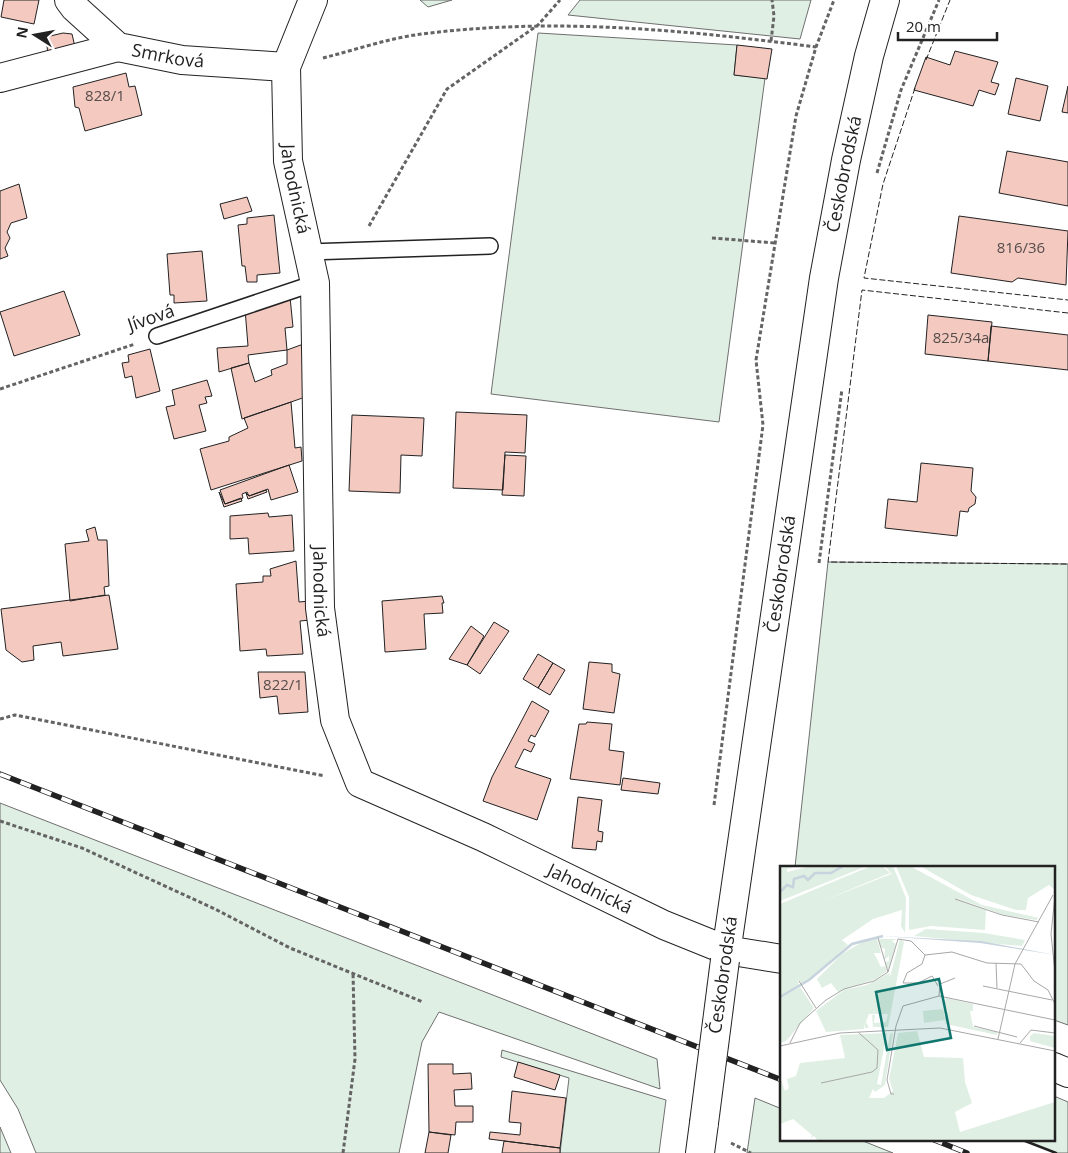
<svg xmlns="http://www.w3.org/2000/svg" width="1068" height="1153" font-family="'Open Sans',sans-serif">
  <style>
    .green { fill: #e0efe3; stroke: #6f6f6f }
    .building { fill: #f3c9c0; stroke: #222 }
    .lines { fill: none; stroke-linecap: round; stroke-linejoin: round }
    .lane-casing { stroke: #222; stroke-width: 18 }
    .street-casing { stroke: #222; stroke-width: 30 }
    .primary-casing { stroke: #222; stroke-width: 30 }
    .path { stroke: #646464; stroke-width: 3; stroke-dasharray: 4 2.5; stroke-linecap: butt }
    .lane { stroke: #fff; stroke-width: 15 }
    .street { stroke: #fff; stroke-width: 28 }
    .primary { stroke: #fff; stroke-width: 28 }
    .rail-casing { stroke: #222; stroke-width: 5.5 }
    .rail { stroke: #fff; stroke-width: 4; stroke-dasharray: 11; stroke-linecap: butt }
    .primary-bridge-casing { stroke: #222; stroke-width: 30; stroke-linecap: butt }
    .primary-bridge { stroke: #fff; stroke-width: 28 }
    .fence { stroke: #222; stroke-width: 1; stroke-dasharray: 6 2.5; stroke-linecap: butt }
    .wall { stroke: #222; stroke-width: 2.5 }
    .labels { text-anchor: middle; stroke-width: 4; stroke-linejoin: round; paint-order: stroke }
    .number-label { font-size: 15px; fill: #564c4a }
    .street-label { font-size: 18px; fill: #222; stroke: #fff }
    .inset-river { fill: none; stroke: #c7d3dd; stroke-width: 2.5 }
    .inset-road { fill: none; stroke: #a7a7a7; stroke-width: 1 }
    .view { fill: #0f766e; fill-opacity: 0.15; stroke: #0f766e; stroke-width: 2.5 }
    .inset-edge { fill: none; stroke: #222; stroke-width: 2.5 }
  </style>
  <rect width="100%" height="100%" fill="#fff"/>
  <path class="green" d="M 420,0 L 452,0 L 428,7 Z
    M 580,0 L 811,0 L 800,39 L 568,15 Z
    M 538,33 L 737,45 L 734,75 L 765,78 L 719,422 L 491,394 Z
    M 828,562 L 1068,564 L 1068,1025 L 1054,1020 L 1054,867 L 795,867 Z
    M 0,803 L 657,1059 L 660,1089 L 439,1012 L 422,1042 L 399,1153 L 36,1153 L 18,1109 L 0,1080 Z
    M 502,1050 L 666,1100 L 659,1153 L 560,1153 L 569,1078 L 501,1057 Z
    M 1054,1096 L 1068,1102 L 1068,1153 L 1056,1153 L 1020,1139 L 1054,1139 Z
    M 755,1098 L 782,1109 L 782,1139 L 858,1139 L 893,1153 L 747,1153 Z
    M 0,1127 L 11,1153 L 0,1153 Z"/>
  <path class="building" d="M 4,0 L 39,0 L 34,24 L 1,17 Z
    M 63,33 L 72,34 L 75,47 L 48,55 L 46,37 Z
    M 737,45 L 772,49 L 767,79 L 734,75 Z
    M 955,51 L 998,62 L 991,82 L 999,84 L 995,95 L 979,90 L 973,106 L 914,90 L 926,57 L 950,65 Z
    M 126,73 L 129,87 L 135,86 L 142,115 L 85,131 L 79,108 L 75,107 L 73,87 Z
    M 1016,78 L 1048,86 L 1040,121 L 1008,114 Z
    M 1068,86 L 1068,113 L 1062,112 Z
    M 1007,151 L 1068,162 L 1068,206 L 999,193 Z
    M 19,184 L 27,218 L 11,223 L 7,232 L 10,238 L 5,248 L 8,256 L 0,259 L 0,191 Z
    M 247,197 L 252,211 L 224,219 L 220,204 Z
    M 274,215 L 280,273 L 257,275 L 257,282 L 247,282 L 245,266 L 242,266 L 238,225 L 247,224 L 247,218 Z
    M 959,216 L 1068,231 L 1066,285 L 1018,278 L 1012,282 L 951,273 Z
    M 202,251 L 207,301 L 174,303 L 174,295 L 170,295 L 167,254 Z
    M 64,291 L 80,335 L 14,356 L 0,312 Z
    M 290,297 L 293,327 L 285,328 L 287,350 L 248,355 L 249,363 L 219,372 L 217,348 L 248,346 L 245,309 Z
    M 928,315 L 992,322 L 988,361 L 925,354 Z
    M 991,326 L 1068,335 L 1068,370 L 988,361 Z
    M 309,342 L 314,394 L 242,419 L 231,368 L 249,363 L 255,382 L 272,375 L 271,370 L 287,364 L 287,350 Z
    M 150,349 L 160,391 L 136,398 L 132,376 L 125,378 L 122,363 L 129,362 L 128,355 Z
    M 207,380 L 212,396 L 205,397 L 207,403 L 199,405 L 206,431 L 174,439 L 166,407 L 175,405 L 172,390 Z
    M 291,402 L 295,448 L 301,447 L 302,461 L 211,490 L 200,449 L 229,441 L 229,437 L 248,428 L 244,418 Z
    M 456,412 L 527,415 L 525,453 L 505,452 L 503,490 L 453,488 Z
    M 352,415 L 424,418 L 422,456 L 401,455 L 400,493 L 349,491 Z
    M 505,455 L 526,456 L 524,496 L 502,495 Z
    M 921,463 L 973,468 L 971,491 L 976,497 L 975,504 L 969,508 L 968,512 L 960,511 L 957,536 L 885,528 L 888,499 L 917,502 Z
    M 289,465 L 298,492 L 271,500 L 268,489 L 249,496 L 247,492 L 242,494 L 243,498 L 225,504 L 220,490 Z
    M 266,490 L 267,492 L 248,499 L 246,493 L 249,496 Z
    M 219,492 L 225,504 L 241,498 L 242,501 L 224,507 Z
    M 268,513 L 269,517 L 292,515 L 294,551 L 249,554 L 248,538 L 230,539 L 230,516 Z
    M 95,527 L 98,540 L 107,540 L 109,586 L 104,587 L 105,595 L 70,601 L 65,544 L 89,541 L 86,530 Z
    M 296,561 L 299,602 L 310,601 L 311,620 L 300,621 L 303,654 L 267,656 L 266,649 L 240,651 L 236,584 L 263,582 L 263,576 L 271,576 L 270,569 Z
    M 109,595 L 118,649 L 63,656 L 61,642 L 33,646 L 34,660 L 22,662 L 6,650 L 1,609 Z
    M 442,596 L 444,603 L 442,603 L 443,613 L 424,614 L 426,649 L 385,652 L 382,601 Z
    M 494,622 L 509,631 L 480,674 L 467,665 Z
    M 471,626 L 484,636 L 467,665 L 449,659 Z
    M 538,654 L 553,663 L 538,688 L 523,679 Z
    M 589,662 L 612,664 L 612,672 L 620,674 L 614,713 L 583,709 Z
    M 553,663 L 565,670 L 550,695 L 538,688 Z
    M 258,672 L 305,672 L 308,712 L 279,714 L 277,696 L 260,698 Z
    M 532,701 L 549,711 L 535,737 L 531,735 L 528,741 L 535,744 L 531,752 L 524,749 L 515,767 L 551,779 L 537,820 L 483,801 L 492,777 Z
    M 587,722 L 612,724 L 609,750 L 624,752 L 620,785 L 570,779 L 579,724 L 586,724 Z
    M 623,778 L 660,783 L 658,794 L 621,790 Z
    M 578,797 L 602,800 L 598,831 L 603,832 L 602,842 L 597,841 L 596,850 L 572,848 Z
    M 518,1062 L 560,1075 L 555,1090 L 514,1077 Z
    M 428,1064 L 453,1064 L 453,1074 L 471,1073 L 472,1089 L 454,1090 L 455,1106 L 473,1106 L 473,1122 L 456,1122 L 455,1135 L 429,1132 Z
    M 512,1091 L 566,1098 L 560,1148 L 489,1139 L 490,1132 L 520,1135 L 521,1123 L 509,1122 Z
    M 429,1132 L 451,1135 L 448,1153 L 425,1153 Z
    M 504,1141 L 560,1148 L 560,1153 L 502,1153 Z"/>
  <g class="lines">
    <defs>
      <path id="lane" d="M 308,252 L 490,246
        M 157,336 L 315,283"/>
      <g id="street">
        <path id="s1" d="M 69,0 L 75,8 L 118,47 L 182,60 L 286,67"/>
        <path id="s2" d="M 313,0 L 286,67 L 288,161 L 315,283 L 320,608 L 335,720 L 360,783 L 483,837 L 664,925 L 726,950 L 782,959"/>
        <path d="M 0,78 L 118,47"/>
        <path d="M 1054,1067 L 1068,1073"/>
      </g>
      <g id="primary">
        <path id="s3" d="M 725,960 L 824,278 L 846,160 L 869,56 L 885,0"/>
        <path d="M 700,1153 L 704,1123"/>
      </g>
    </defs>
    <use href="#lane" class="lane-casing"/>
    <use href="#street" class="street-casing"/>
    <use href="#primary" class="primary-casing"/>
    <path class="path" d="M 771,41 L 774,16 L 772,0
      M 323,58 C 355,50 389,38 422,34 C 554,17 685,30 816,47
      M 877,173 L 901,90 L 939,0
      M 369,226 L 447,89 L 538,25 L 560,0
      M 712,238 L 775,243
      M 0,389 L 135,344
      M 819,563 L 842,389
      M 0,719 L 15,715 L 325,776
      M 714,805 L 763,425 L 756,360 L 796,116 L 816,47 L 834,0
      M 0,821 L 82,848 L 215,909 L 290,948 L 423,1002
      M 731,1143 L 751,1153
      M 343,1153 L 355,1059 L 353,973"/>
    <use href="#lane" class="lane"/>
    <use href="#street" class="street"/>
    <use href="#primary" class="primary"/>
    <defs>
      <path id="rail" d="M 0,774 L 782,1080
        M 932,1139 L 967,1153"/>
    </defs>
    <use href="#rail" class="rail-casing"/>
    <use href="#rail" class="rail"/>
    <defs>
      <path id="primary-bridge" d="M 704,1123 L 725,960"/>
    </defs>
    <use href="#primary-bridge" class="primary-bridge-casing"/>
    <use href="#primary-bridge" class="primary-bridge"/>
    <path class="fence" d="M 926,60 L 950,0
      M 915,88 L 883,184 L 864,278 L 1068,300
      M 1068,313 L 862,290 L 828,562 L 1068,564"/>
    <path class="wall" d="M 1020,1139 L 1056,1153"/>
  </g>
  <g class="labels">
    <g class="number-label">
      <text x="105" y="101">828/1</text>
      <text x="1021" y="253">816/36</text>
      <text x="961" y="343">825/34a</text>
      <text x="283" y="690">822/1</text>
    </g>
    <g class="street-label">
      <text dy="6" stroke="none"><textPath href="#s1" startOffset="119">Smrková</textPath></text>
      <text dy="6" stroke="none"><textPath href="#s3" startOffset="795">Českobrodská</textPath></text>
      <text dy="6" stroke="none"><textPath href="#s2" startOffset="195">Jahodnická</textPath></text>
      <text transform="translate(151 318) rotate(-19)" y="6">Jívová</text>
      <text dy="6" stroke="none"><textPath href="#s3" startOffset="390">Českobrodská</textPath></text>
      <text dy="6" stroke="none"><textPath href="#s2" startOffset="600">Jahodnická</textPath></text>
      <text dy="6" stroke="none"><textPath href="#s2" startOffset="1050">Jahodnická</textPath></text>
      <text transform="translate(723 975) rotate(-82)" y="6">Českobrodská</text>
    </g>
  </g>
  <g transform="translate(780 866)">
    <rect width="275" height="275" fill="#fff"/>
    <path d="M 0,0 L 17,0 L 7,3 L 7,6 L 31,0 L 87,0 L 0,35 ZM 91,0 L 102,0 L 110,7 L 40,36 L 111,8 L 116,14 L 105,0 L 113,0 L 126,32 L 125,67 L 121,60 L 122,44 L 93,53 L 62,74 L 68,79 L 38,106 L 22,118 L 18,114 L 19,120 L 0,130 L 0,38 ZM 116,0 L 130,0 L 202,39 L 259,52 L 256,54 L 224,49 L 176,32 L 206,44 L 205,64 L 151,60 L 129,64 L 129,31 ZM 140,0 L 275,0 L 275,19 L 274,23 L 269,19 L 248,32 L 246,44 L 236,44 L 191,29 ZM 146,63 L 204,67 L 245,74 L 242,80 L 134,70 ZM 97,73 L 101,87 L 94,87 L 101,101 L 105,100 L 107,105 L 96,113 L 58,126 L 51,117 L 42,122 L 37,113 L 62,88 L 84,75 ZM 99,73 L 117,73 L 112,75 L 116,78 L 108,104 L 105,96 L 109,95 L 109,90 L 104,94 L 105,83 L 100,81 ZM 120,73 L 124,76 L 108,161 L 93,161 L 92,149 L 95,149 L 94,157 L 106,156 L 108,148 L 89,148 L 86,156 L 89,162 L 85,162 L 84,157 L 84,163 L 46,166 L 36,145 L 64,124 L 87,119 L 109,107 L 110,111 ZM 20,121 L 34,142 L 6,175 L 0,177 L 0,132 ZM 166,132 L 193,138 L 193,145 L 190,145 L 193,161 L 217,166 L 217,169 L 166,158 L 165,154 L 144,157 L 143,145 L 163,143 L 165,154 L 165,145 L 168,146 L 164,137 ZM 137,165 L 144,191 L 183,192 L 185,216 L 192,237 L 175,246 L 180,266 L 275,236 L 275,275 L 38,275 L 34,270 L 31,272 L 32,269 L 13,253 L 0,258 L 0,211 L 5,225 L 9,222 L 7,213 L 16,210 L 20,197 L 65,192 L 60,169 L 107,167 L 97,218 L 101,219 L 110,168 L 113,167 L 105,219 L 95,226 L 93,223 L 89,232 L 104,232 L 113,225 L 109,213 L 118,167 ZM 254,167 L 275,170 L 275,182 L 250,175 L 250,170 Z" fill="#e0efe3"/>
    <path d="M 101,70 L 201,75 L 275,89 L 200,77 Z" fill="#c7d3dd"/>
    <path class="inset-river" d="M 0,26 L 7,19 L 13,21 L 14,13 L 24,10 L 28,14 L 35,7 L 51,7 L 63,0M 0,131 L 29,114 L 72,78 L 103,70"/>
    <path class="inset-road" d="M 275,30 L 271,68 L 275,106M 175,33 L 222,49 L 259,56M 98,72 L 108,106M 145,89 L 172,86 L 207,97 L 241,98 L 254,115 L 268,124 L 275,138M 145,89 L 142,98 L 127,107 L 123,117 L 138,117 L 152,110 L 158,120M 216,97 L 217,122M 19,115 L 36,142M 203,120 L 272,134M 159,130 L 160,118 L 175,112M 194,160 L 237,171M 218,173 L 235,98 L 273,29M 10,177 L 20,157 L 46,134 L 64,123 L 94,115 L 108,106 L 118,73 L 131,75 L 145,89M 240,177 L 251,164 L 275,167M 0,180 L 60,167 L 160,162 L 275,185M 41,217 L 92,206 L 97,202 L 98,184 L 78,166M 114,228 L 111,228 L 107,214 L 116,160 L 123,140 L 159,130 L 275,154"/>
    <path class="view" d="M 159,113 L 171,172 L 107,184 L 96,126 Z"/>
    <rect width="275" height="275" class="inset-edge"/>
  </g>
  <g transform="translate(35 35) rotate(281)" stroke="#ffffff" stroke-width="4" paint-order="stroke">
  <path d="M0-4L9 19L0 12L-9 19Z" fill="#222222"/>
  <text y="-8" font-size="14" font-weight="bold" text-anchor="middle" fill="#222222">N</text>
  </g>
  <path d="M898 32v8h99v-8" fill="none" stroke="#222222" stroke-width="2.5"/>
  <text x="906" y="32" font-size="15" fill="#222222" stroke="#ffffff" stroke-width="4" paint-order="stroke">20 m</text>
</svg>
